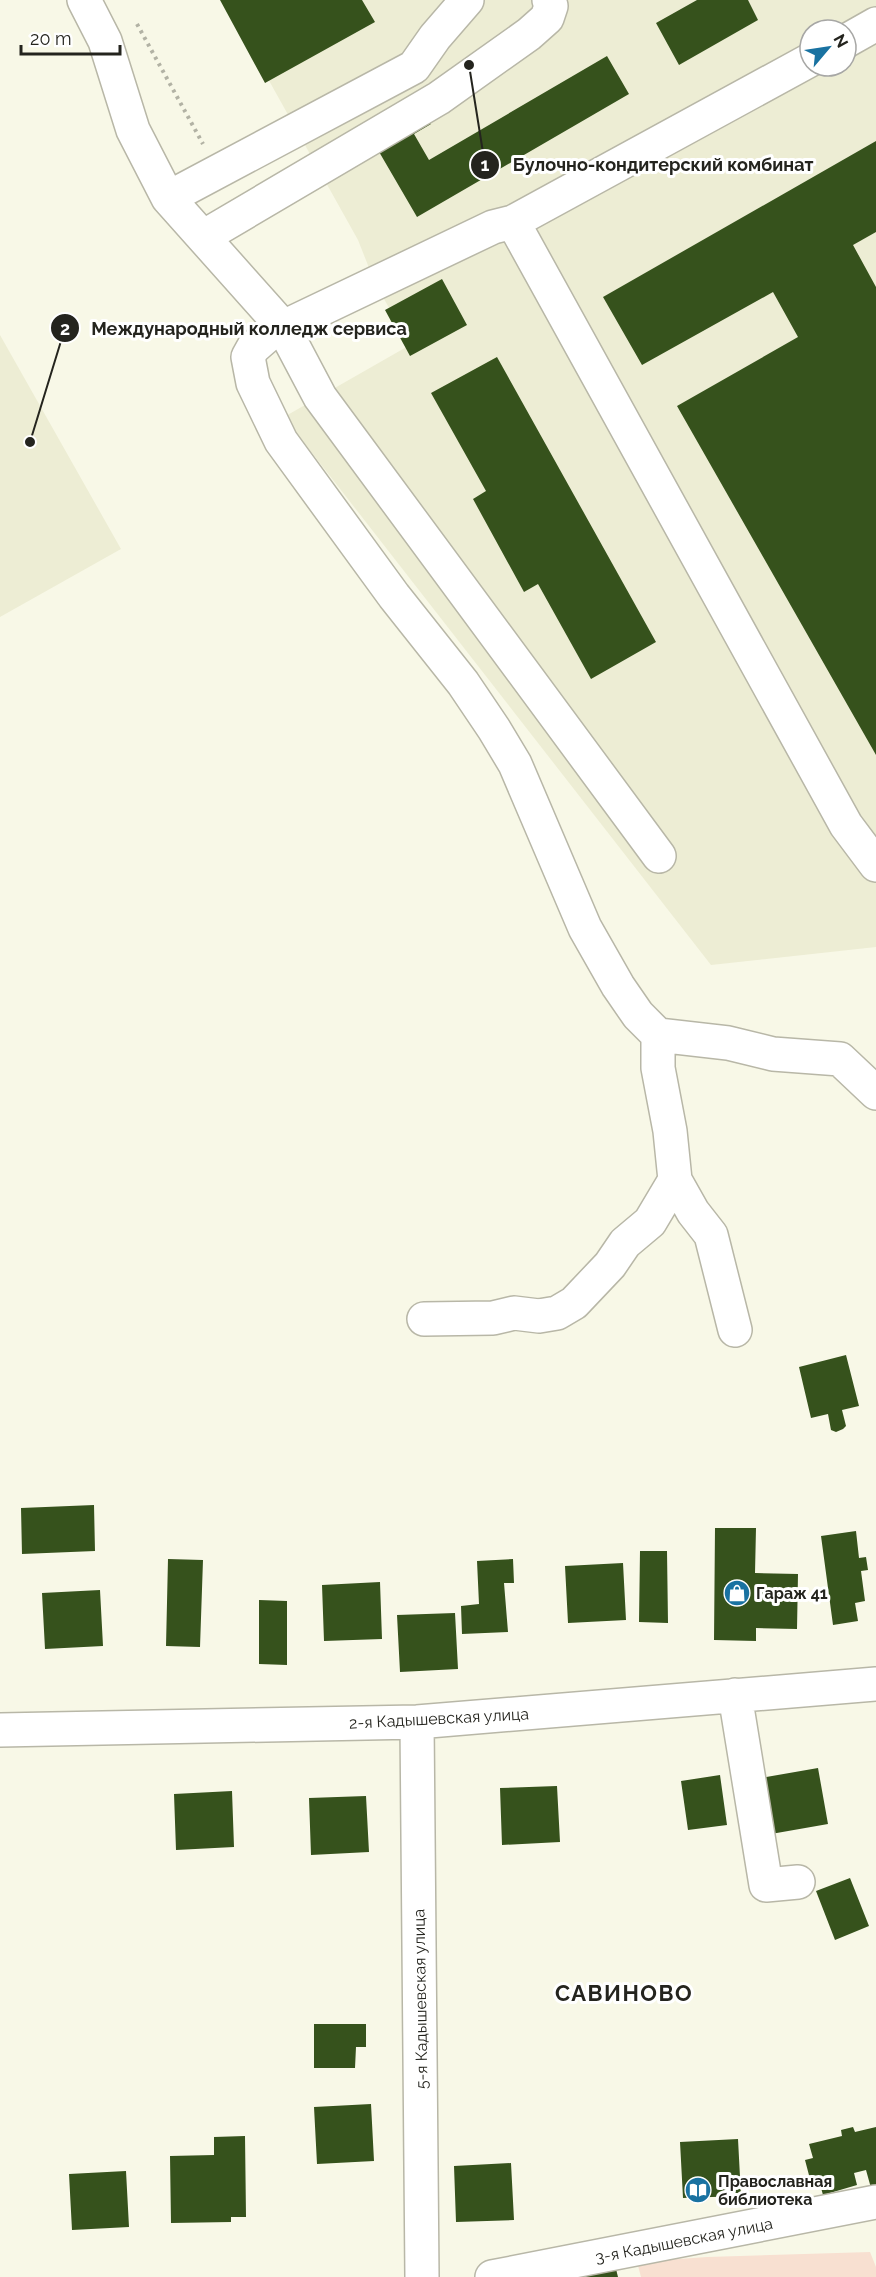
<svg xmlns="http://www.w3.org/2000/svg" width="876" height="2277" font-family="Raleway,sans-serif">
  <style>
    .built { fill: #ededd4; fill-rule: evenodd }
    .green { fill: #f8e0d1 }
    .building { fill: #36521c }
    .lines { fill: none; stroke-linecap: round; stroke-linejoin: round }
    .minor-casing { stroke: #b8b7a7; stroke-width: 36 }
    .path { stroke: #b2b2a4; stroke-width: 4; stroke-dasharray: 3 4.5; stroke-linecap: butt }
    .minor { stroke: #fff; stroke-width: 33 }
    .labels { text-anchor: middle; stroke-width: 6; stroke-linejoin: round; paint-order: stroke }
    .poi-label { font-size: 16px; font-weight: bold; fill: #24241e; stroke: #fff; text-anchor: start }
    .street-label { font-size: 16px; fill: #24241e; stroke: #fff }
    .district-label { font-size: 22px; font-weight: bold; letter-spacing: 1.5px; fill: #24241e; stroke: #fff }
    .leader { fill: none; stroke: #24241e; stroke-width: 2 }
    .callout-dot { fill: #24241e; stroke: #fff; stroke-width: 2 }
    .mark-label { font-size: 18px; text-anchor: middle; font-weight: bold; fill: #fff }
    .callout-label { font-size: 18px; text-anchor: middle; font-weight: bold; fill: #24241e; stroke: #fff; stroke-width: 6; stroke-linejoin: round; paint-order: stroke }
  </style>
  <rect width="100%" height="100%" fill="#f8f8e7"/>
  <path class="built" d="M 224,0 L 876,0 L 876,947 L 711,965 L 284,417 L 410,345 L 375,283 L 358,240 ZM 810,30 L 846,30 L 846,66 L 810,66 Z
    M 0,335 L 121,549 L 0,617 Z"/>
  <path class="green" d="M 870,2252 L 876,2267 L 876,2277 L 641,2277 L 637,2262 L 707,2257 Z"/>
  <path class="building" d="M 220,0 L 362,0 L 375,22 L 265,83 Z
    M 697,0 L 748,0 L 758,20 L 679,65 L 656,23 Z
    M 607,56 L 629,94 L 417,217 L 364,126 L 415,96 L 431,124 L 414,134 L 429,160 Z
    M 876,141 L 876,232 L 853,245 L 876,287 L 876,755 L 677,406 L 798,337 L 773,292 L 642,365 L 603,297 Z
    M 442,279 L 467,325 L 410,356 L 385,310 Z
    M 497,357 L 656,642 L 591,679 L 538,584 L 524,592 L 473,499 L 486,491 L 431,393 Z
    M 846,1355 L 859,1406 L 842,1410 L 846,1426 L 843,1429 L 836,1432 L 831,1430 L 828,1414 L 811,1418 L 799,1367 Z
    M 94,1505 L 95,1551 L 22,1554 L 21,1508 Z
    M 715,1528 L 756,1528 L 755,1573 L 798,1574 L 797,1629 L 756,1628 L 756,1641 L 714,1640 Z
    M 856,1531 L 859,1558 L 866,1557 L 868,1570 L 861,1571 L 865,1601 L 855,1603 L 858,1621 L 833,1625 L 821,1536 Z
    M 640,1551 L 667,1551 L 668,1623 L 639,1622 Z
    M 168,1559 L 203,1560 L 200,1647 L 166,1646 Z
    M 513,1559 L 514,1583 L 504,1583 L 508,1632 L 462,1634 L 461,1606 L 479,1604 L 477,1561 Z
    M 623,1563 L 626,1620 L 568,1623 L 565,1566 Z
    M 380,1582 L 382,1639 L 324,1641 L 322,1585 Z
    M 100,1590 L 103,1646 L 45,1649 L 42,1593 Z
    M 259,1600 L 287,1601 L 287,1665 L 259,1664 Z
    M 455,1613 L 458,1669 L 400,1672 L 397,1615 Z
    M 818,1768 L 828,1824 L 771,1834 L 761,1778 Z
    M 720,1775 L 727,1825 L 688,1830 L 681,1781 Z
    M 557,1786 L 560,1842 L 502,1845 L 500,1788 Z
    M 232,1791 L 234,1847 L 176,1850 L 174,1794 Z
    M 366,1796 L 369,1852 L 311,1855 L 309,1798 Z
    M 850,1878 L 869,1926 L 835,1940 L 816,1891 Z
    M 314,2024 L 366,2024 L 366,2047 L 356,2047 L 355,2068 L 314,2068 Z
    M 371,2104 L 374,2161 L 317,2164 L 314,2107 Z
    M 853,2127 L 855,2132 L 876,2127 L 876,2186 L 871,2188 L 866,2170 L 854,2173 L 857,2185 L 823,2195 L 818,2177 L 810,2179 L 805,2160 L 813,2158 L 809,2144 L 842,2136 L 841,2130 Z
    M 245,2136 L 246,2217 L 231,2217 L 231,2222 L 171,2223 L 170,2156 L 214,2155 L 214,2137 Z
    M 738,2139 L 741,2196 L 683,2198 L 680,2142 Z
    M 511,2163 L 514,2220 L 456,2222 L 454,2166 Z
    M 126,2171 L 129,2227 L 72,2230 L 69,2174 Z
    M 615,2265 L 618,2277 L 576,2277 Z"/>
  <g class="lines">
    <defs>
      <path id="minor" d="M 84,0 L 105,41 L 133,130 L 168,198 L 283,327 L 320,397 L 659,856
        M 846,41 L 876,24
        M 810,60 L 513,222 L 493,227 L 269,334 L 253,348 L 248,357 L 253,383 L 281,441 L 394,596 L 463,683 L 494,729 L 515,764 L 585,928 L 618,986 L 638,1015 L 658,1035 L 728,1043 L 773,1054 L 840,1059 L 876,1093
        M 168,198 L 414,67 L 435,37 L 467,0
        M 513,222 L 846,825 L 876,865
        M 203,237 L 439,98 L 529,34 L 547,18 L 551,6 L 549,0
        M 658,1035 L 658,1068 L 670,1131 L 675,1180 L 693,1212 L 711,1235 L 735,1330
        M 424,1319 L 493,1318 L 514,1313 L 539,1316 L 557,1313 L 574,1303 L 610,1265 L 625,1243 L 650,1222 L 675,1180
        M 735,1695 L 766,1885 L 798,1882
        M 417,1722 L 422,2277
        M 0,1730 L 417,1722 L 876,1684
        M 492,2277 L 876,2202"/>
    </defs>
    <use href="#minor" class="minor-casing"/>
    <path class="path" d="M 137,24 L 203,144"/>
    <use href="#minor" class="minor"/>
  </g>
  <defs>
    <symbol id="shop-disc" viewBox="-11 -11 22 22"><circle r="9.5" fill="#1972a1" stroke="#fff"/><path d="M-5-2.5h2.3a2.7 3.5 0 0 1 5.4 0H5L5.5 6h-11ZM-1.5-2.5h3a1.5 2.3 0 0 0-3 0Z" fill="#fff"/></symbol>
    <symbol id="library-disc" viewBox="-11 -11 22 22"><circle r="9.5" fill="#1972a1" stroke="#fff"/><path d="M-6-4Q-3-5.5-.7-3.5V5Q-3 3-6 4ZM6-4Q3-5.5 .7-3.5V5Q3 3 6 4Z" fill="#fff"/></symbol>
  </defs>
  <g fill-rule="evenodd">
    <use href="#shop-disc" x="722" y="1578" width="30" height="30"/>
    <use href="#library-disc" x="683" y="2175" width="30" height="30"/>
  </g>
  <g class="labels">
    <g class="poi-label">
      <text x="756" y="1599">Гараж 41</text>
      <text x="718" y="2187">Православная<tspan x="718" dy="18">библиотека</tspan></text>
    </g>
    <g class="street-label">
      <text transform="translate(439 1718) rotate(-3)" y="6">2-я Кадышевская улица</text>
      <text transform="translate(420 1999) rotate(-91)" y="6">5-я Кадышевская улица</text>
      <text transform="translate(684 2240) rotate(-11)" y="6">3-я Кадышевская улица</text>
    </g>
    <g class="district-label">
      <text x="624" y="2001">САВИНОВО</text>
    </g>
  </g>
  <path class="leader" d="M469 65L485 165M30 442L65 328"/>
  <g class="callout-dot">
    <circle cx="469" cy="65" r="6"/>
    <circle cx="30" cy="442" r="6"/>
    <circle cx="485" cy="165" r="15"/>
    <circle cx="65" cy="328" r="15"/>
  </g>
  <g class="mark-label">
    <text x="485" y="171">1</text>
    <text x="65" y="335">2</text>
  </g>
  <g class="callout-label">
    <text x="663" y="171">Булочно-кондитерский комбинат</text>
    <text x="249" y="335">Международный колледж сервиса</text>
  </g>
  <g transform="translate(828 48) rotate(61)"><circle r="28" fill="#ffffff" stroke="#a7a7a5" stroke-width="1.5"/>
  <path d="M0-4.5L10 22L0 15L-10 22Z" fill="#1972a1"/>
  <text y="-9" font-size="16" font-weight="bold" text-anchor="middle" fill="#24241e">N</text>
  </g>
  <path d="M21 45v9h99v-9" fill="none" stroke="#24241e" stroke-width="3"/>
  <text x="30" y="45" font-size="18" fill="#24241e" stroke="#ffffff" stroke-width="4.5" paint-order="stroke">20 m</text>
</svg>
